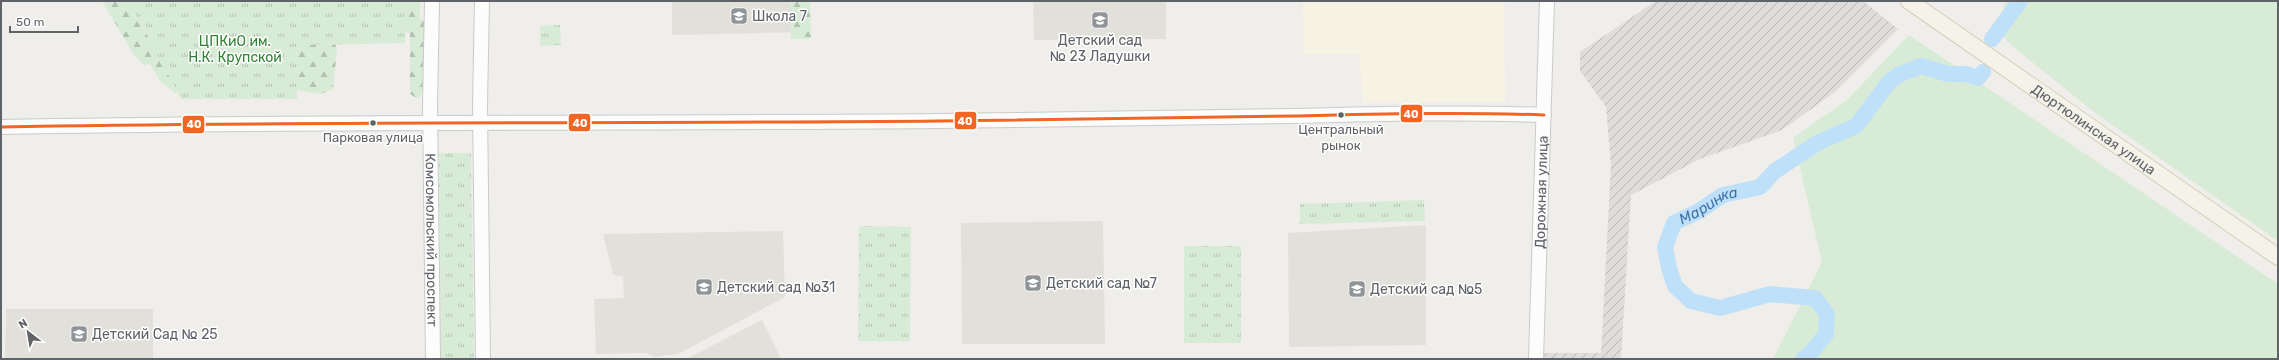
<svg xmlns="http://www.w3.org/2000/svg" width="2279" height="360" font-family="Rubik,sans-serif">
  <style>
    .commercial { fill: #f7f3e4 }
    .industrial { fill: url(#industrial-furrows) }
    .education { fill: #e2e0da }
    .forest { fill: url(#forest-firs) }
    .park { fill: url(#park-tufts) }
    .garden { fill: #d8ebd6 }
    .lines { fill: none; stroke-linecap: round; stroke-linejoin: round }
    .river { stroke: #bfe0f9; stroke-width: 16 }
    .secondary-casing { stroke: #cacacb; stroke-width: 16 }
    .primary-casing { stroke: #d7ceb8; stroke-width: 18 }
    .secondary { stroke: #fdfcfc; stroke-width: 14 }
    .primary { stroke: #f4f2e9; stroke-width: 16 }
    .bus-1-casing { stroke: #fff; stroke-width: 6 }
    .bus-1 { stroke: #f26522; stroke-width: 3 }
    .bus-dot { fill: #5f6368; stroke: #fff; stroke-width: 1.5 }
    .labels { text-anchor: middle; stroke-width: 3; stroke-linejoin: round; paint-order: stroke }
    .bus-label { font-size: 13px; fill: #5f6368; stroke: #fff }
    .poi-label { font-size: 14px; fill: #5f6368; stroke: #fff; text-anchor: start }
    .park-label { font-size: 14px; fill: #348238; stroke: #fff }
    .street-label { font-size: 14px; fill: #5f6368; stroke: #fff }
    .water-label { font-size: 15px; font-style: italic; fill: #4174aa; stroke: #fff }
    .line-badge { stroke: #fff; stroke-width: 1.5 }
    .badge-label { font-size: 11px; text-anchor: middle; font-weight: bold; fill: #fff }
  </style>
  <defs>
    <pattern id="industrial-furrows" width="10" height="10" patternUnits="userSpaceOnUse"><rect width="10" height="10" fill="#dfddda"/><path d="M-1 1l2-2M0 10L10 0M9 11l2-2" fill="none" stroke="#b8b7b5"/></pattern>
    <pattern id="forest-firs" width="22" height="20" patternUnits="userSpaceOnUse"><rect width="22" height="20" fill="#d8ebd6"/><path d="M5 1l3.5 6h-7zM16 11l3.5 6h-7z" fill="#b2c2b1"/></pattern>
    <pattern id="park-tufts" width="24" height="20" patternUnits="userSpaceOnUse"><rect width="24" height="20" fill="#d8ebd6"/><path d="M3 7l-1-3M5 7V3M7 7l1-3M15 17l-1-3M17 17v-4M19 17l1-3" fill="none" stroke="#b2c2b1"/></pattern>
  </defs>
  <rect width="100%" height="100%" fill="#efeeea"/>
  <path class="commercial" d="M 1303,1 L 1504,1 L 1505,102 L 1363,103 L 1359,54 L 1304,54 Z"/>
  <path class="industrial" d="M 1656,1 L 1863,1 L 1898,29 L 1835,92 L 1782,130 L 1700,159 L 1631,195 L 1621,359 L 1540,359 L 1541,353 L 1601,353 L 1611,165 L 1606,107 L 1580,71 L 1580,52 Z"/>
  <path class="education" d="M 672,1 L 806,1 L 805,32 L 672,35 Z
    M 1033,1 L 1166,1 L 1166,39 L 1034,40 Z
    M 1103,221 L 1105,344 L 962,344 L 961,223 Z
    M 1426,225 L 1426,345 L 1289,347 L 1288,233 Z
    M 783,231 L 785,297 L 678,354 L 655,357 L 646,353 L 596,354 L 594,299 L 624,298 L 623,277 L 613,275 L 603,234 Z
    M 6,309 L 153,309 L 153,359 L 5,359 Z
    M 762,320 L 781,359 L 686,359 Z"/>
  <path class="forest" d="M 102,1 L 229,1 L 188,83 L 175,93 L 160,81 L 150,64 L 144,65 L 134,55 Z
    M 403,1 L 420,1 L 420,19 L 426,21 L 424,90 L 418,99 L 410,94 L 410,34 L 400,27 Z
    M 790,1 L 810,1 L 811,39 L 791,39 Z
    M 319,2 L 337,49 L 333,89 L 321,94 L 286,88 L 287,26 Z"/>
  <path class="park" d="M 129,1 L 406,1 L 405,43 L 302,45 L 297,51 L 297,99 L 181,99 Z
    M 560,25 L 561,45 L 540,46 L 540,26 Z
    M 439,153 L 471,153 L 474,359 L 441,359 Z
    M 1424,200 L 1425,221 L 1300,224 L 1300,204 Z
    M 859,226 L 911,227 L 910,341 L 858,341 Z
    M 1184,246 L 1241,246 L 1241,343 L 1184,343 Z"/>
  <path class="garden" d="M 2006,1 L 2278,1 L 2278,241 L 2095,113 L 2010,44 L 1996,28 Z
    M 1909,35 L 2278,284 L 2278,359 L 1773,359 L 1822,262 L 1793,138 L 1848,99 Z"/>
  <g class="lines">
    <g class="river">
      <path d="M 1992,39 L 2020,1"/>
      <path id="s1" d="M 1803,359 L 1809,355 L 1826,334 L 1827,314 L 1815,298 L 1770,294 L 1720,308 L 1691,301 L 1675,286 L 1669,268 L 1665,247 L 1674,223 L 1699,211 L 1723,195 L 1760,187 L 1775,171 L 1819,142 L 1856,126 L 1889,82 L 1898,75 L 1921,66 L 1948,74 L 1966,74 L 1978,78 L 1983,72"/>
    </g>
    <defs>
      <g id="secondary">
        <path id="s2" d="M 432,1 L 430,105 L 433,359"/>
        <path d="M 482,1 L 480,105 L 483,359"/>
        <path d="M 1,127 C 314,121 627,124 939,121 C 1058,120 1177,118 1296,116 C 1379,114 1461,112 1544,115"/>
        <path id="s3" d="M 1536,359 L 1547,1"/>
      </g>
      <g id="primary">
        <path id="s4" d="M 1909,1 L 2278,257"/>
      </g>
    </defs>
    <use href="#secondary" class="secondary-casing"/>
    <use href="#primary" class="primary-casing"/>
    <use href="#secondary" class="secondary"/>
    <use href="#primary" class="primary"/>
    <defs>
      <path id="bus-1" d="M 1,127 C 314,121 627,124 939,121 C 1058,120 1177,118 1296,116 C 1379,114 1461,112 1544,115"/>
    </defs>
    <use href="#bus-1" class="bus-1-casing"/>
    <use href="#bus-1" class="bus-1"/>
  </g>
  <defs>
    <symbol id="school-square" viewBox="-11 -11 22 22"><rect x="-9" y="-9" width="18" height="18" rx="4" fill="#919496" stroke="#fff"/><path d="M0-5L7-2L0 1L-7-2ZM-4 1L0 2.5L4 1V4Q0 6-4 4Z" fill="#fff"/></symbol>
  </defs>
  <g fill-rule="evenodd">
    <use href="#school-square" x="729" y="6" width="20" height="20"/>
    <use href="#school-square" x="1090" y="10" width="20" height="20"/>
    <use href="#school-square" x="1023" y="273" width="20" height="20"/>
    <use href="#school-square" x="694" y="277" width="20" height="20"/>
    <use href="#school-square" x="1347" y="279" width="20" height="20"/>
    <use href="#school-square" x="69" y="324" width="20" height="20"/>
  </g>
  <g class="bus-dot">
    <circle cx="1341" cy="115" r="3.5"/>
    <circle cx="373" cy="123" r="3.5"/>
  </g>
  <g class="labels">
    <g class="bus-label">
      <text x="1341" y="134">Центральный<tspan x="1341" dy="16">рынок</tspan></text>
      <text x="373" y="142">Парковая улица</text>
    </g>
    <g class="poi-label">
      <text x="752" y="21">Школа 7</text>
      <text x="1100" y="45" text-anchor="middle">Детский сад<tspan x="1100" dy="16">№ 23 Ладушки</tspan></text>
      <text x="1046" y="288">Детский сад №7</text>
      <text x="717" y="292">Детский сад №31</text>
      <text x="1370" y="294">Детский сад №5</text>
      <text x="92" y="339">Детский Сад № 25</text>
    </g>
    <g class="park-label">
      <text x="235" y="46">ЦПКиО им.<tspan x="235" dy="16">Н.К. Крупской</tspan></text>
    </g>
    <g class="street-label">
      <text dy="5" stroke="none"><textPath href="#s4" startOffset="225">Дюртюлинская улица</textPath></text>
      <text dy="5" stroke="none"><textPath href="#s3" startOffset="167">Дорожная улица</textPath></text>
      <text dy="5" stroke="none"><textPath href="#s2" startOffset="239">Комсомольский проспект</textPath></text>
    </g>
    <g class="water-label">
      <text dy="5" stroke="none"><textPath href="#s1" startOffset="328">Маринка</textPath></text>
    </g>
  </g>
  <g class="line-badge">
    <rect x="1400" y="104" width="23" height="19" rx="4" fill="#f26522"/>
    <rect x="954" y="111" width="23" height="19" rx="4" fill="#f26522"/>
    <rect x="568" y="113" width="23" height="19" rx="4" fill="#f26522"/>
    <rect x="182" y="115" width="23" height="19" rx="4" fill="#f26522"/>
  </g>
  <g class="badge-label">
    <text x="1411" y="118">40</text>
    <text x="965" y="125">40</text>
    <text x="580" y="127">40</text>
    <text x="194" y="128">40</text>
  </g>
  <rect width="2279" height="360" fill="none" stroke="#5f6368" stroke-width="4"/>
  <g transform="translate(28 332) rotate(329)" stroke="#ffffff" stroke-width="3" paint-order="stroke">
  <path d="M0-3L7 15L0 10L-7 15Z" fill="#5f6368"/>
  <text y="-6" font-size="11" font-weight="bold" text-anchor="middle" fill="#5f6368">N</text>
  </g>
  <path d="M10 26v6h68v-6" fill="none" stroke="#5f6368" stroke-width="2"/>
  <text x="16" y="26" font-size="12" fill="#5f6368" stroke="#ffffff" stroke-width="3" paint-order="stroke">50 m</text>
</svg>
